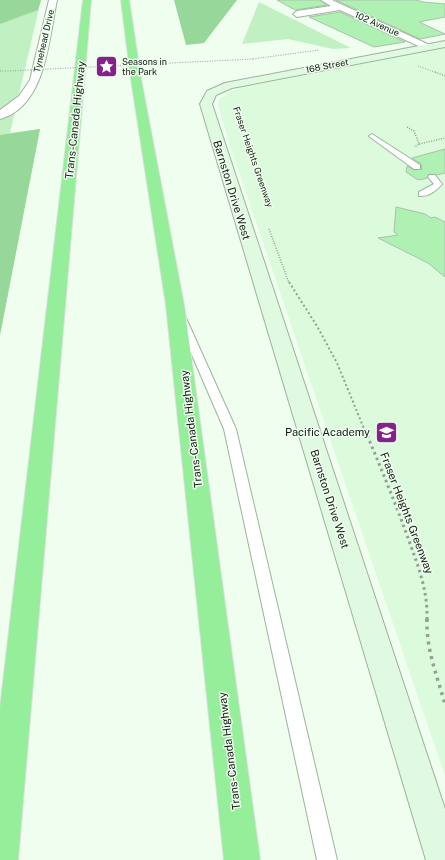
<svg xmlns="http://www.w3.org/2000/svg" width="445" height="860" font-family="'Public Sans',sans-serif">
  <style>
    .built { fill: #dcfbdd }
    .green { fill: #c1f1c3 }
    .forest { fill: #97d79a }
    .building { fill: #aff1b2; stroke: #a9c1aa }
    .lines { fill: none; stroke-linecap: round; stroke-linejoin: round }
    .lane-casing { stroke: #9cb39c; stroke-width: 2 }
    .street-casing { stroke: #9cb39c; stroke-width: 2 }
    .secondary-casing { stroke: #9cb39c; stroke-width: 2 }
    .highway-casing { stroke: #dedfde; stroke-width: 2 }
    .path-far4 { stroke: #939f93; stroke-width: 1; stroke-dasharray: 1 1.5; stroke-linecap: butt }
    .path-far3 { stroke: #939f93; stroke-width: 1.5; stroke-dasharray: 1 1.5; stroke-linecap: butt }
    .path-far2 { stroke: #939f93; stroke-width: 2; stroke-dasharray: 2 2.5; stroke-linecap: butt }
    .path-far1 { stroke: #939f93; stroke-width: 3; stroke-dasharray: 2.5 3.5; stroke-linecap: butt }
    .path { stroke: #939f93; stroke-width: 3.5; stroke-dasharray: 3 4.5; stroke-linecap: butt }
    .lane { fill: #fff; fill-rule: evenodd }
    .street { fill: #fff; fill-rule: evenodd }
    .secondary { fill: #dffae1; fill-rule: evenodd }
    .highway { fill: #94ee9a; fill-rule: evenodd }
    .path-bridge { stroke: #939f93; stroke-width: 1; stroke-dasharray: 1 1.5; stroke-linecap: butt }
    .labels { text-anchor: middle; stroke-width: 3; stroke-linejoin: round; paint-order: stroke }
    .far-street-label { font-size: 9px; fill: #121a12; stroke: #effeef }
    .far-poi-label { font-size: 9px; fill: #121a12; stroke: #effeef; text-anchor: start }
    .street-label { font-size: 11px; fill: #121a12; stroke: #effeef }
    .poi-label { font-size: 11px; fill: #121a12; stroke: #effeef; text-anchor: end }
  </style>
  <rect width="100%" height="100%" fill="#effeef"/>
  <path class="built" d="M 445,47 L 445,776 L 230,146 L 218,104 L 219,100 L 227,93 L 242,87 Z"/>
  <path class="green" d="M 0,0 L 41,0 L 10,133 L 40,129 L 0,335 Z
    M 259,2 L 351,48 L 333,49 L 288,39 L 242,44 Z"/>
  <path class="forest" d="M 0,0 L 41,0 L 38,10 L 0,24 Z
    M 174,0 L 237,0 L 204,43 L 186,45 Z
    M 40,129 L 0,335 L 0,135 Z"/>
  <path class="building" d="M 277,0 L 320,0 L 327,5 L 295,10 Z
    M 336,0 L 416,0 L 423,2 L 445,4 L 445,17 L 419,22 L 445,34 L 420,39 Z
    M 340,12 L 405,42 L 374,47 L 309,17 Z
    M 445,149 L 445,173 L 437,175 L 429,174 L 427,178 L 418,180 L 406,172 L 407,166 L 414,170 L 422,169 L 421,164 L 412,158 Z
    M 396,207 L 425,214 L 431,218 L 435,217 L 445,222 L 445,277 L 428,263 L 378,238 L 398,235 L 394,232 Z"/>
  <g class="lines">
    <defs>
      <path id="lane" d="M 372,134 L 420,165 L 420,169 L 414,169 L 370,137 L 369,136 Z
        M 429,175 L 435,175 L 442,184 C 436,191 428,197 419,196 L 419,192 L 434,184 L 428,177 Z
        M 181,315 L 186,318 L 236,429 L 337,860 L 317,860 L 224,429 L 176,318 Z"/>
      <path id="street" d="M 49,0 L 57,0 C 49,38 46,107 0,119 L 0,110 L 19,96 L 30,80 Z
        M 321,0 L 332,0 L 434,47 L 433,49 L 425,49 L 340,10 L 297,17 L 293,14 L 297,11 L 331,6 Z"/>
      <path id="secondary" d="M 445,41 L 445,47 L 232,88 L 216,95 L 212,104 L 445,809 L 445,860 L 426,860 L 200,104 L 207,91 L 225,83 Z"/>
      <path id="highway" d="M 83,0 L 91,0 L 18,860 L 0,860 L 0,708 Z
        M 121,0 L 129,0 L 141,79 L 184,305 L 260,860 L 224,860 L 166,305 L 131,79 Z"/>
    </defs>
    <use href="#lane" class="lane-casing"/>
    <use href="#street" class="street-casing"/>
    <use href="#secondary" class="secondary-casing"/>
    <use href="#highway" class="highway-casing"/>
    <path class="path-far4" d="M 253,59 L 319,50
      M 418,66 L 437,73
      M 0,71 L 10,71"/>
    <path class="path-far3" d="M 435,72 L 445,76
      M 407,127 L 414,131 L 419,144 L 414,147
      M 419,144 L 445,138
      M 269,229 L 289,283"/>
    <path class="path-far2" d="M 289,282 L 317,326 L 337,363 L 365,431"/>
    <path class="path-far1" d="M 365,430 C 380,466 395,502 408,538 C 418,566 428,590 427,620"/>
    <path class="path" d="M 427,619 C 426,649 437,676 445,704"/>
    <use href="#lane" class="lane"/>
    <use href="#street" class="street"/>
    <use href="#secondary" class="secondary"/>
    <use href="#highway" class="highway"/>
    <path class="path-bridge" d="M 10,71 L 253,59"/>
  </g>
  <defs>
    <symbol id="sight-square" viewBox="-11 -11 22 22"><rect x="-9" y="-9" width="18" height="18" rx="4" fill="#85218a" stroke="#effeef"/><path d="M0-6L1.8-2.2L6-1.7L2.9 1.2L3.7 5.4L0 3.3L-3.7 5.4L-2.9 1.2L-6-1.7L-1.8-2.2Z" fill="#fff"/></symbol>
    <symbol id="school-square" viewBox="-11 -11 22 22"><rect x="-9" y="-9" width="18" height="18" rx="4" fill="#85218a" stroke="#effeef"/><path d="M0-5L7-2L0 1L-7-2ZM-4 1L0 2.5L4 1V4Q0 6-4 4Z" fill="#fff"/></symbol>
  </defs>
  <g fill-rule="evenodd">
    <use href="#sight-square" x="94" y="54" width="25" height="25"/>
    <use href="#school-square" x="374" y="420" width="25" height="25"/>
  </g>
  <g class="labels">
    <g class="far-street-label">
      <text transform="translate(377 24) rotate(24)" y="3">102 Avenue</text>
      <text transform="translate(44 41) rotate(-77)" y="3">Tynehead Drive</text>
      <text transform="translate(327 66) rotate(-11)" y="3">168 Street</text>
      <text transform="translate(253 157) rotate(71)" y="3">Fraser Heights Greenway</text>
    </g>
    <g class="far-poi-label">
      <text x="122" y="65">Seasons in<tspan x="122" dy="10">the Park</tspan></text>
    </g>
    <g class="street-label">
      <text transform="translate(75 120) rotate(-84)" y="4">Trans-Canada Highway</text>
      <text transform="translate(232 190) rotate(73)" y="4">Barnston Drive West</text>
      <text transform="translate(191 429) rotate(-97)" y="4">Trans-Canada Highway</text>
      <text transform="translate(330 499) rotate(72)" y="4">Barnston Drive West</text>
      <text transform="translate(407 513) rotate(69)" y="4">Fraser Heights Greenway</text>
      <text transform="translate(229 751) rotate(-97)" y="4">Trans-Canada Highway</text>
    </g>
    <g class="poi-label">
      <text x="370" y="436">Pacific Academy</text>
    </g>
  </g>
</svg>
